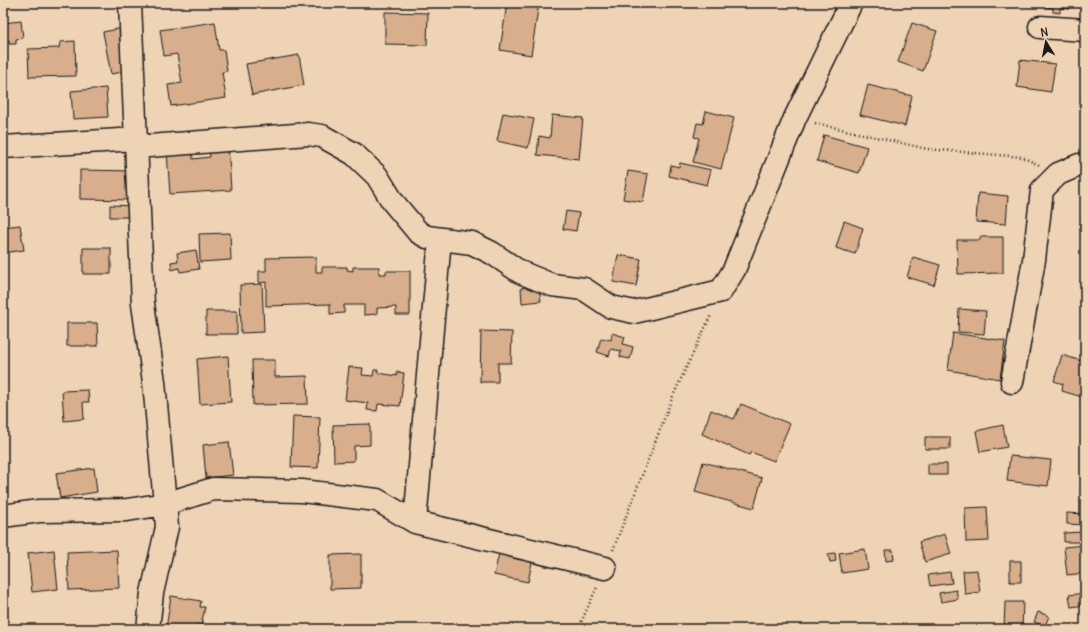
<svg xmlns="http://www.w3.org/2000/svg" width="1088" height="632" font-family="Delius,sans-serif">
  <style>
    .building { fill: #d8ae8c; stroke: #1c1c1c }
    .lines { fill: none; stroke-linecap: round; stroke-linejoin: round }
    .street-casing { stroke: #1c1c1c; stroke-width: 25 }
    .path { stroke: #1c1c1c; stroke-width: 2.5; stroke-dasharray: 1 3; stroke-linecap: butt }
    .street { stroke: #eed3b5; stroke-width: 22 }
  </style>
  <rect width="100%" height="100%" fill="#eed3b5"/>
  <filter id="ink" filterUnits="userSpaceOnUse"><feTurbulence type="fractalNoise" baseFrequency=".025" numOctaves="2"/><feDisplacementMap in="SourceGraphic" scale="8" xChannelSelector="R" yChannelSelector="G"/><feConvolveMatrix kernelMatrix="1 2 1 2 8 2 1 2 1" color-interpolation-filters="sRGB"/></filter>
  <g filter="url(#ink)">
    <path class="building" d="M 507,3 L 539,3 L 531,55 L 500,50 Z
      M 1038,3 L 1081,3 L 1081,5 L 1069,4 L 1069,9 L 1060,8 L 1060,13 L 1053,12 L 1053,8 L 1038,6 Z
      M 385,12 L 428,13 L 427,45 L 385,44 Z
      M 21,21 L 23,38 L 16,39 L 16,44 L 9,44 L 9,40 L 3,41 L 3,23 Z
      M 215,22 L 219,50 L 224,50 L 227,71 L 222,72 L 226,98 L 171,106 L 168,85 L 182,83 L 177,54 L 164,56 L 160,30 Z
      M 912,23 L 937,31 L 923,71 L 898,62 Z
      M 128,27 L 143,68 L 111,74 L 103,32 Z
      M 75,41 L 76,76 L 29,77 L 28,49 L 59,48 L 60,42 Z
      M 299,55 L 304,85 L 252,95 L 246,64 Z
      M 1020,60 L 1055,64 L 1051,92 L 1017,87 Z
      M 868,85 L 912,96 L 905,126 L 860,115 Z
      M 106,88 L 108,117 L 73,119 L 71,91 Z
      M 706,111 L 734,118 L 721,169 L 693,162 L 699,138 L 694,137 L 697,123 L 703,124 Z
      M 503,113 L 534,119 L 528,148 L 497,141 Z
      M 552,115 L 583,118 L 579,159 L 537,155 L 539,136 L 550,138 Z
      M 824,135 L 867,147 L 859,173 L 817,161 Z
      M 228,144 L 231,190 L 170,194 L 167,152 L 192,150 L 193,159 L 210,157 L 209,146 Z
      M 680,163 L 711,170 L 707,185 L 669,176 L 671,165 L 679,167 Z
      M 80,170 L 134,171 L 134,200 L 80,199 Z
      M 628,171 L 648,174 L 643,202 L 623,199 Z
      M 978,193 L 1008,196 L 1006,224 L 976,222 Z
      M 110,205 L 136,206 L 136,217 L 110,217 Z
      M 566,211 L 579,213 L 576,231 L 563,229 Z
      M 844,221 L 863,228 L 855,254 L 836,248 Z
      M 20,225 L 24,250 L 3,253 L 3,227 Z
      M 230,233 L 231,260 L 200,262 L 199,234 Z
      M 980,237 L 1003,237 L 1003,273 L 958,274 L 957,240 L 980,240 Z
      M 83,248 L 111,248 L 111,274 L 83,274 Z
      M 196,250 L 199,269 L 180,272 L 179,268 L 172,270 L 171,262 L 178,261 L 177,253 Z
      M 618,255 L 641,259 L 636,286 L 613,282 Z
      M 316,257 L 316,272 L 322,272 L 322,267 L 347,267 L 347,270 L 353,271 L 353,267 L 379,267 L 379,274 L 386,274 L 386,271 L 410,271 L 410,315 L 396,315 L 396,307 L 377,308 L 377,314 L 364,315 L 364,305 L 344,305 L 344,313 L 330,314 L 330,304 L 266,306 L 266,282 L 259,283 L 259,271 L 266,271 L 266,258 Z
      M 913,257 L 940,265 L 934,285 L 907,277 Z
      M 262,284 L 264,332 L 241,333 L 240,285 Z
      M 539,286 L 541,301 L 522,303 L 521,288 Z
      M 959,309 L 986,311 L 984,334 L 958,332 Z
      M 206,311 L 237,311 L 237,334 L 206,334 Z
      M 67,323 L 97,323 L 98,346 L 67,346 Z
      M 481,331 L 512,332 L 511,363 L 498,363 L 498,382 L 480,382 Z
      M 612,333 L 625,337 L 623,344 L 633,347 L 630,359 L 620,357 L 621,351 L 611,349 L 609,356 L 597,352 L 601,338 L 611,340 Z
      M 953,333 L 1005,341 L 1000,379 L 948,370 Z
      M 1062,355 L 1085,362 L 1085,402 L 1081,401 L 1082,397 L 1062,391 L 1063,384 L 1054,381 Z
      M 228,356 L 231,402 L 200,404 L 197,359 Z
      M 252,360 L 275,360 L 275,377 L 307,376 L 308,404 L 253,405 Z
      M 349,367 L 363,368 L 362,375 L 373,376 L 374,370 L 378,370 L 378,373 L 397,376 L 397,372 L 404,373 L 400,406 L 378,404 L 377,411 L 367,410 L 368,403 L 345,400 Z
      M 88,390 L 89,402 L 83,402 L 84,419 L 64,421 L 62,391 Z
      M 741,404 L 790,424 L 774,461 L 751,452 L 749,455 L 702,434 L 711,410 L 734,419 Z
      M 293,416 L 320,417 L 318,468 L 291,467 Z
      M 370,424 L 370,445 L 354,446 L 354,461 L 334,462 L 333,425 Z
      M 1003,425 L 1007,447 L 980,452 L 976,431 Z
      M 925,437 L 950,437 L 950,449 L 925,449 Z
      M 229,442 L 233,475 L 206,478 L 203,445 Z
      M 1010,456 L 1051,460 L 1048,486 L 1007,481 Z
      M 703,462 L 762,478 L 754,508 L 695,492 Z
      M 928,464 L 947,464 L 947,475 L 928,475 Z
      M 94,468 L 97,492 L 60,498 L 56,473 Z
      M 987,507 L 989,541 L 966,542 L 965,508 Z
      M 1067,513 L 1085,514 L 1085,525 L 1067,524 Z
      M 1083,532 L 1083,542 L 1064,542 L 1064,533 Z
      M 945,534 L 951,554 L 925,562 L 919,542 Z
      M 1085,545 L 1085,573 L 1067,575 L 1064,547 Z
      M 500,549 L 522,554 L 521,559 L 532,562 L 528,582 L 494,575 Z
      M 865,549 L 868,569 L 842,573 L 839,553 Z
      M 54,550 L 58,589 L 32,592 L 28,553 Z
      M 117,550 L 119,588 L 69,590 L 67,552 Z
      M 885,550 L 893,550 L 894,560 L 886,561 Z
      M 835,553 L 836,561 L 830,562 L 828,554 Z
      M 361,554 L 361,588 L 330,589 L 330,555 Z
      M 1010,561 L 1021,561 L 1021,582 L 1010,582 Z
      M 977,570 L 980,592 L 965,594 L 963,571 Z
      M 950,572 L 952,583 L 930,586 L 928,575 Z
      M 956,590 L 958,599 L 941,602 L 939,593 Z
      M 1085,593 L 1085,605 L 1071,607 L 1069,595 Z
      M 171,596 L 201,601 L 200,607 L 205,607 L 201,626 L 195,625 L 194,629 L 166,629 Z
      M 1005,602 L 1023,602 L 1022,629 L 1004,629 Z
      M 1038,612 L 1049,616 L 1045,626 L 1034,622 Z"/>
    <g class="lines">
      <defs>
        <path id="street" d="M 1040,27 L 1085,30
          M 3,147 L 137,139
          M 136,147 L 308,134 L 322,136 L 354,154 L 377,176 L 393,202 L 418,232 L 427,237 L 472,243 L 492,253 L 520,272 L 552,285 L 584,289 L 611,307 L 634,312 L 721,291 L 734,270 L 795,118 L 851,3
          M 1012,382 L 1034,260 L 1042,190 L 1058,174 L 1079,165 L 1085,166
          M 3,516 L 39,511 L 127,510 L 165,504 L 154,382 L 143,304 L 130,3
          M 415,522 L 440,239
          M 148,629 L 152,593 L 167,527 L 165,504 L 213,489 L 302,491 L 377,500 L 415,522 L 605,568"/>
      </defs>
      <use href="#street" class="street-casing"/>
      <path class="path" d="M 815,123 L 927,149 L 1022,157 L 1039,165
        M 613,550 L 673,396 L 711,315
        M 578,629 L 597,587"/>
      <use href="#street" class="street"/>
    </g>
  </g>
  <rect width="1088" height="632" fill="none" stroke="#eed3b5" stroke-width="16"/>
  <rect x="8" y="8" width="1072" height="616" fill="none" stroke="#1c1c1c" stroke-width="1.5" filter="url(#ink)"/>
  <g transform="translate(1046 42) rotate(350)" stroke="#eed3b5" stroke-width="3" paint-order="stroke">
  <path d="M0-3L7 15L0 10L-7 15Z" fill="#1c1c1c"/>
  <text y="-6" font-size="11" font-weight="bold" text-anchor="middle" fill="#1c1c1c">N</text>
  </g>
</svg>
